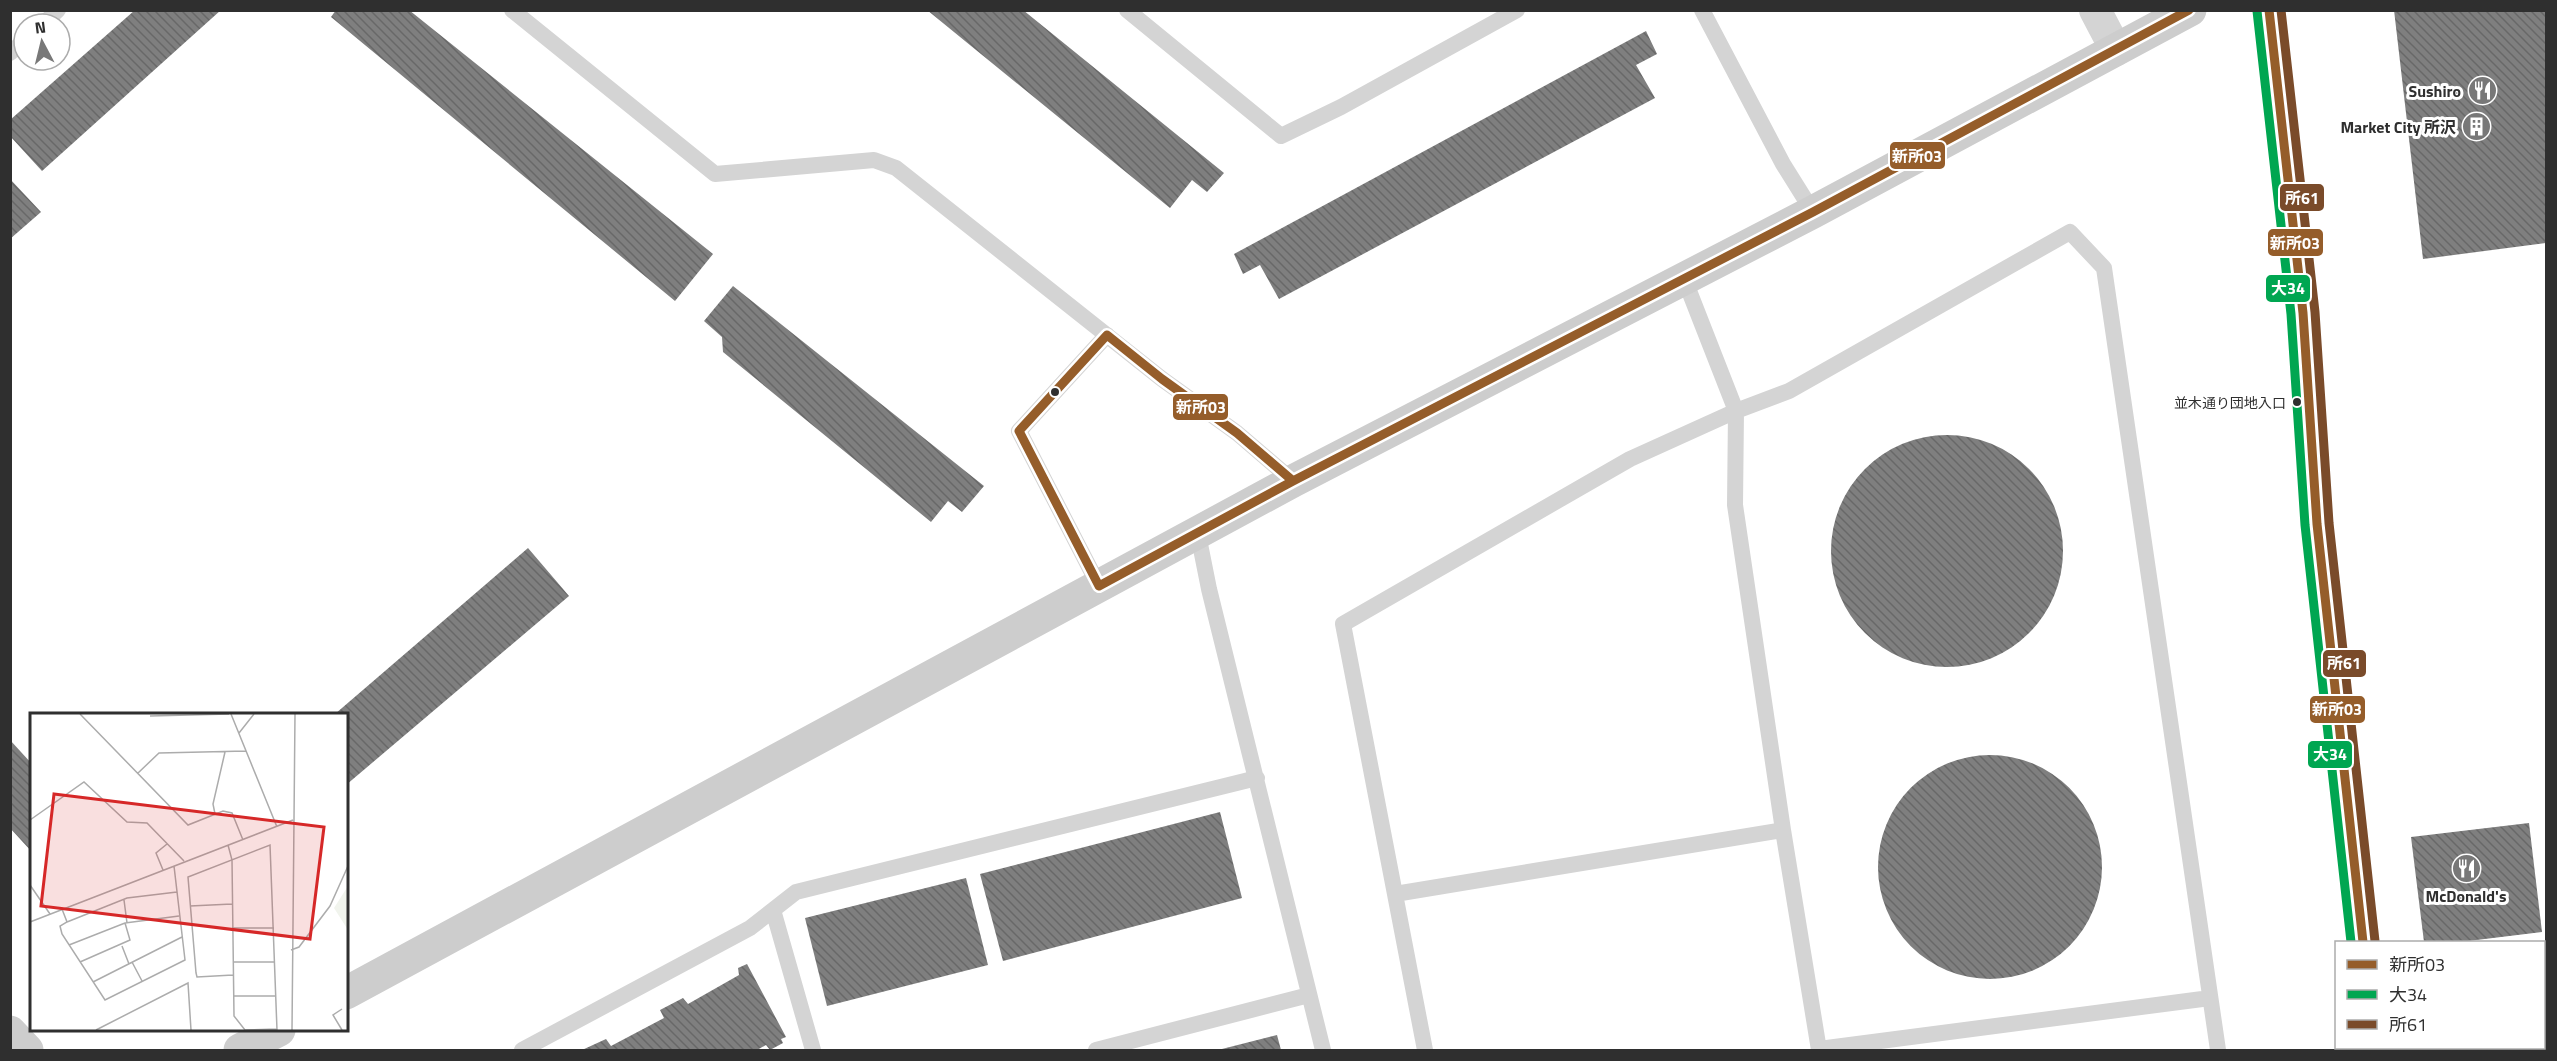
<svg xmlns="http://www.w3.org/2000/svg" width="2557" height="1061" font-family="'Titillium Web','Noto Sans JP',sans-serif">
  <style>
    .building { fill: url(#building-back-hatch) }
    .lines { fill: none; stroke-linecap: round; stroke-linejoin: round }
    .lane { stroke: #d4d4d4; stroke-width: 16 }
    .street { stroke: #d4d4d4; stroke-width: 32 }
    .secondary { stroke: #cdcdcd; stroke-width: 33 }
    .primary { stroke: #c7c7c7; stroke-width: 33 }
    .bus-1-casing { stroke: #fff; stroke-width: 14 }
    .bus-2-casing { stroke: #fff; stroke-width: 14 }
    .bus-3-casing { stroke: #fff; stroke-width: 14 }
    .bus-1 { stroke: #955d2a; stroke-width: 9 }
    .bus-2 { stroke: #00a651; stroke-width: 9 }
    .bus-3 { stroke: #7a4b2a; stroke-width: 9 }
    .bus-dot { fill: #2f2f2f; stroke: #fff; stroke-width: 2 }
    .labels { text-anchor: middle; stroke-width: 6; stroke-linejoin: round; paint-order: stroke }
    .bus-label { font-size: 14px; fill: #2f2f2f; stroke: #fff; text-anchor: end }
    .poi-label { font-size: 16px; font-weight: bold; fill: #2f2f2f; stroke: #fff; text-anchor: end }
    .inset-road { fill: none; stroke: #acacac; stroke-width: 1.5 }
    .view { fill: #d62828; fill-opacity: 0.15; stroke: #d62828; stroke-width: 3 }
    .inset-edge { fill: none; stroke: #2f2f2f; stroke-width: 3 }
    .line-badge { stroke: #fff; stroke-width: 2 }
    .badge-label { font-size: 16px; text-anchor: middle; font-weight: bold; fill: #fff }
  </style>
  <defs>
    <pattern id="building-back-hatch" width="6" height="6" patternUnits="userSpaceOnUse" patternTransform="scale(1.5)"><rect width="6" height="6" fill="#7f7f7f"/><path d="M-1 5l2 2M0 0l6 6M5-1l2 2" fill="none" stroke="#686868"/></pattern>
  </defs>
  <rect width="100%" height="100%" fill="#fff"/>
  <path class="building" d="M 135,10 L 221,10 L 42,171 L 10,136 L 10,120 Z
    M 336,10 L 409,10 L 713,254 L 675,301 L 331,17 Z
    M 927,10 L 1023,10 L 1224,173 L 1207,192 L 1192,180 L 1170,208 Z
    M 2394,10 L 2546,10 L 2546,243 L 2423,259 Z
    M 1646,31 L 1657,54 L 1636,65 L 1655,98 L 1279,299 L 1260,265 L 1243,274 L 1234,254 Z
    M 10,179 L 41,212 L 10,239 Z
    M 733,286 L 984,486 L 962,512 L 948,501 L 931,522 L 723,352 L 722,337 L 704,321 Z
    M1831 551a116 116 0 1 1 232 0a116 116 0 1 1-232 0Z
    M 528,548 L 569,596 L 346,785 L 346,714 L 335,714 Z
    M 10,740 L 32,764 L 32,852 L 10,828 Z
    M1878 867a112 112 0 1 1 224 0a112 112 0 1 1-224 0Z
    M 1220,812 L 1242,898 L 1003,961 L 980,874 Z
    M 2529,823 L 2542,932 L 2460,942 L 2424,942 L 2411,837 Z
    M 966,878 L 988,965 L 827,1006 L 805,918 Z
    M 747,964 L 786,1037 L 781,1039 L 783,1043 L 770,1050 L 766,1045 L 757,1050 L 582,1050 L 606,1039 L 611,1046 L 664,1018 L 660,1010 L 683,998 L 688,1004 L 739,975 L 738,968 Z
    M 1277,1035 L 1281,1050 L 1218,1050 Z"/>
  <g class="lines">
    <path class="lane" d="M 512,10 L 715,174 L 874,160 L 896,168 L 1162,379 L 1237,433 L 1293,481
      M 1127,10 L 1281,136 L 1341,107 L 1517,10
      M 1702,10 L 1783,164 L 1813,212
      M 43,24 L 58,10
      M 10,53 L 24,41
      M 1684,278 L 1736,411 L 1735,505 L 1783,830 L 1819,1050
      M 1198,534 L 1209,589 L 1323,1050
      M 1099,586 L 1019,431 L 1107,335
      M 1395,894 L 1783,830
      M 773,910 L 813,1050
      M 1819,1049 L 2210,998
      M 522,1050 L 750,928 L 796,892 L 1257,778
      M 1096,1050 L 1309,995
      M 1425,1050 L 1343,624 L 1630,459 L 1736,411 L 1789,391 L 2070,232 L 2104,268 L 2218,1050"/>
    <path class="street" d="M 2095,10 L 2116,50
      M 2544,1029 L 2546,1024
      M 2529,1050 L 2531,1048"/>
    <path class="secondary" d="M 346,993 L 1293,481 L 1813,212 L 2190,10
      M 10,1032 L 27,1050
      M 240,1050 L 279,1030"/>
    <path class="primary" d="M 2269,10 L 2303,313 L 2317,524 L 2363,942
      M 2375,1048 L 2375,1050"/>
    <defs>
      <path id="bus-1" d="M 2269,10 L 2303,313 L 2317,524 L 2363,942
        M 1107,335 L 1162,379 L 1237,433 L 1293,481
        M 1099,586 L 1293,481 L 1813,212 L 2189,10
        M 1099,586 L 1019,431 L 1107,335"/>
      <path id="bus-2" d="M 2257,11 L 2291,314 L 2305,525 L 2351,942"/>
      <path id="bus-3" d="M 2281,10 L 2315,312 L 2329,523 L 2375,941"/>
    </defs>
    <use href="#bus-1" class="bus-1-casing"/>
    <use href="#bus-2" class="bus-2-casing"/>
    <use href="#bus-3" class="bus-3-casing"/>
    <use href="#bus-1" class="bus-1"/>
    <use href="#bus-2" class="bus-2"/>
    <use href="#bus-3" class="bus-3"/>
  </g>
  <defs>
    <symbol id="restaurant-disc" viewBox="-11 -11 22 22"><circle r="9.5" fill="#787878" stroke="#fff"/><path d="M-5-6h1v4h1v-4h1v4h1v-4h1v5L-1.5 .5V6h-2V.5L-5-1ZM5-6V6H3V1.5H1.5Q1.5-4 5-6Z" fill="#fff"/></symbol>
    <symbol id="building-disc" viewBox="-11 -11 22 22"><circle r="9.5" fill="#787878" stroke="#fff"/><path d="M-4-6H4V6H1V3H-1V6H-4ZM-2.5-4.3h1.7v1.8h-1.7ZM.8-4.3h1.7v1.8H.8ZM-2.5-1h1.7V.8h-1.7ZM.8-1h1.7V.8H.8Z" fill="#fff"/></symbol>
  </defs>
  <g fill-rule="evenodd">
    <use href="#restaurant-disc" x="2466" y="74" width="33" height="33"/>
    <use href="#building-disc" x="2460" y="110" width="33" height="33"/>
    <use href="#restaurant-disc" x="2450" y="852" width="33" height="33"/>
  </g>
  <g class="bus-dot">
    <circle cx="1055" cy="392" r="5"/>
    <circle cx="2297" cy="402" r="5"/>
  </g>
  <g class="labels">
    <g class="bus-label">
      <text x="2286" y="408">並木通り団地入口</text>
    </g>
    <g class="poi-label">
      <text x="2461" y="97">Sushiro</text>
      <text x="2456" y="133">Market City 所沢</text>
      <text x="2466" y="902" text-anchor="middle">McDonald's</text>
    </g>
  </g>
  <g transform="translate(30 713)">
    <rect width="318" height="318" fill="#fff"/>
    <path d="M 318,173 L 318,217 L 304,195 Z" fill="#f1f4ed"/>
    <path class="inset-road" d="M 50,1 L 158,112 L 193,98 L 202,100 L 213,127M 201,1 L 247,114M 120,3 L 199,1M 209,20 L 224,1M 108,60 L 129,40 L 216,38M 185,101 L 183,91 L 195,39M 0,107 L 54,69 L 97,109 L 117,110 L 154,148M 198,132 L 202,147 L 204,303 L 215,317 L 247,316M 133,157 L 126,140 L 137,131M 0,172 L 20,201M 94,187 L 97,210M 160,193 L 202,191M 32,196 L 37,209 L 30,213 L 32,221 L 75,287 L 155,247 L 144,153M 0,209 L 263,107M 37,209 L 97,185 L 147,179M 202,215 L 244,215M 39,232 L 95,210 L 149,203M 92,233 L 99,251M 261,237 L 269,234 L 300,193 L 318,153M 50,249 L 100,227 L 95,210M 102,249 L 112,268M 203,249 L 245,249M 203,262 L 167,264 L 166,260 L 158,164 L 240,132 L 247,317M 63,269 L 152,224M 204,283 L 246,283M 66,317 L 158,270 L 161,317M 262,317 L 265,1M 312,317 L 303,302 L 312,296"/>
    <path class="view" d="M 24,81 L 294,114 L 280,226 L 11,193 Z"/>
    <rect width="318" height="318" class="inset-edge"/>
  </g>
  <g class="line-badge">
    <rect x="1889" y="141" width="57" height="29" rx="6" fill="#955d2a"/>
    <rect x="2279" y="183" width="46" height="29" rx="6" fill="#7a4b2a"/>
    <rect x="2267" y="228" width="57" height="29" rx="6" fill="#955d2a"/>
    <rect x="2265" y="274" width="46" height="29" rx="6" fill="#00a651"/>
    <rect x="1172" y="393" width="57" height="28" rx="6" fill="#955d2a"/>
    <rect x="2322" y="649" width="45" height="29" rx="6" fill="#7a4b2a"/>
    <rect x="2309" y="695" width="57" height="29" rx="6" fill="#955d2a"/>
    <rect x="2307" y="740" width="46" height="29" rx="6" fill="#00a651"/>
  </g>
  <g class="badge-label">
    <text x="1917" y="162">新所03</text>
    <text x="2302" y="204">所61</text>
    <text x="2295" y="249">新所03</text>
    <text x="2288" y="294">大34</text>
    <text x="1201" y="413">新所03</text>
    <text x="2344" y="669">所61</text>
    <text x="2337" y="715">新所03</text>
    <text x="2330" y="760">大34</text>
  </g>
  <rect width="2557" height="1061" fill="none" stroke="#2f2f2f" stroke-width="24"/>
  <rect x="2335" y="941" width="210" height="108" fill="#ffffff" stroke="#acacac" stroke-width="1.5"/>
  <rect x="2347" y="960" width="30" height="9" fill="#955d2a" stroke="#acacac" stroke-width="1.5"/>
  <text x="2389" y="971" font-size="18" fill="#2f2f2f">新所03</text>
  <rect x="2347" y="990" width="30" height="9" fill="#00a651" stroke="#acacac" stroke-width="1.5"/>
  <text x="2389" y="1001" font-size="18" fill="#2f2f2f">大34</text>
  <rect x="2347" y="1020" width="30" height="9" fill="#7a4b2a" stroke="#acacac" stroke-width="1.5"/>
  <text x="2389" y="1031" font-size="18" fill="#2f2f2f">所61</text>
  <g transform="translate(42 42) rotate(353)"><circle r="28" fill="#ffffff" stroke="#acacac" stroke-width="1.5"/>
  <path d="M0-4.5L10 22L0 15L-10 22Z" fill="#787878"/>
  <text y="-9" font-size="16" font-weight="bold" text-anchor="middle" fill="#2f2f2f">N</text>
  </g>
</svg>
